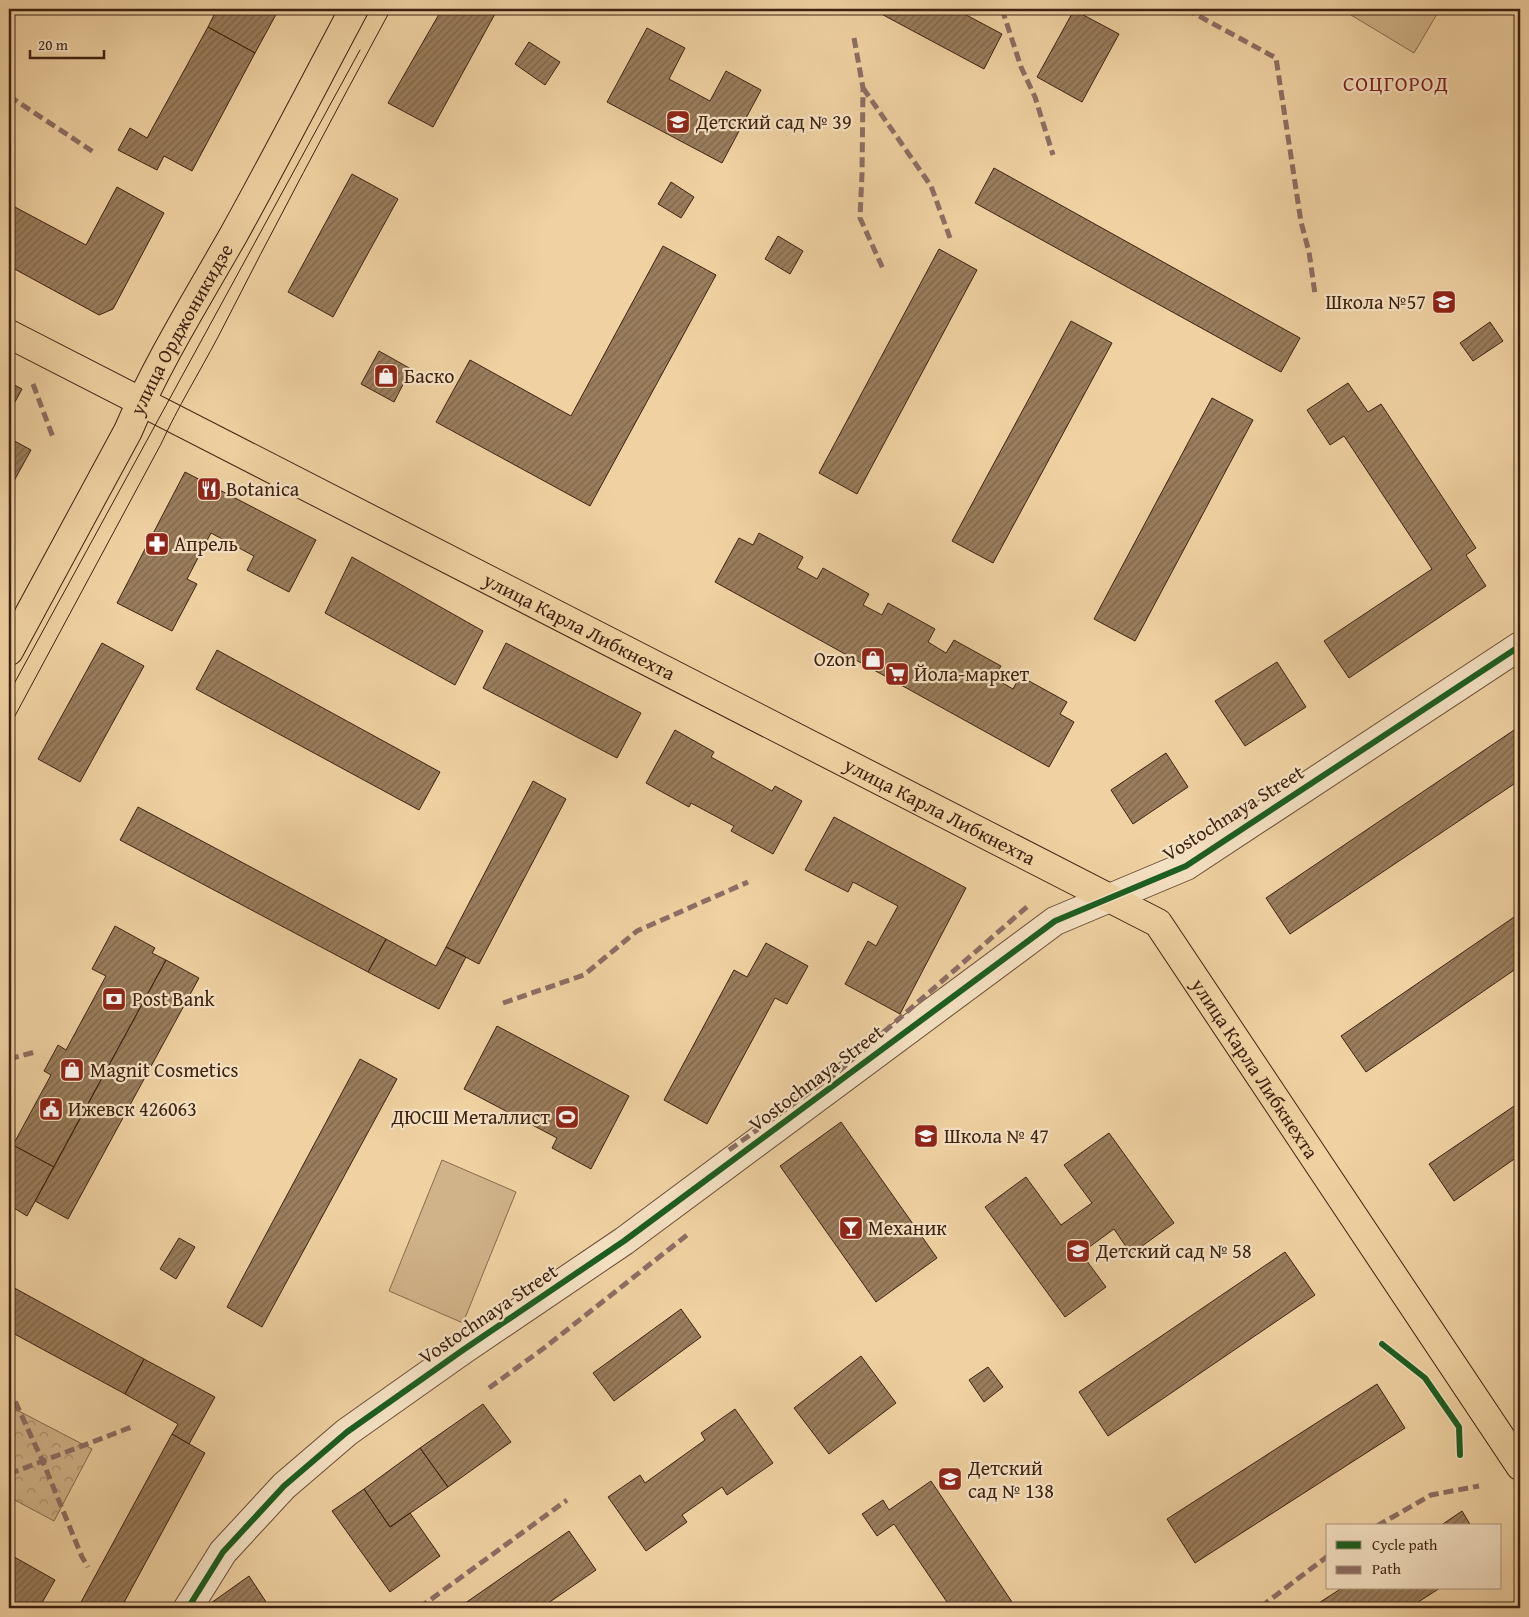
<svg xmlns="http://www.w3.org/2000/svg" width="1529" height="1617" font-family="'Gentium Book Plus',serif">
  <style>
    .park { fill: url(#park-crowns); stroke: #886a4d }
    .pitch { fill: #d1b389; stroke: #886a4d }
    .building { fill: url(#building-hatch); stroke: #3e2211 }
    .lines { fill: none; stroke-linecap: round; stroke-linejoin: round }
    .minor-casing { stroke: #6a4e35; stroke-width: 30 }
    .major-casing { stroke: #3e2211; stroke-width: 30 }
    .minor { stroke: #f5e1c3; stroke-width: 28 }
    .major { stroke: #efd1a2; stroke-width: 28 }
    .tram { stroke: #3e2211; stroke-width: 1 }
    .quiet { stroke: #8d6e63; stroke-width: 5; stroke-dasharray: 10 5; stroke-linecap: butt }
    .cycleway-casing { stroke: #f5e1c3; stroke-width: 9 }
    .cycleway { stroke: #1b5e20; stroke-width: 6 }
    .labels { text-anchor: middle; stroke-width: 4.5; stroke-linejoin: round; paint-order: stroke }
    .poi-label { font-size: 20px; fill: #3e2211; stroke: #f5e1c3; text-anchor: start }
    .street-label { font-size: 20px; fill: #3e2211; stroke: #f5e1c3 }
    .neighbourhood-label { font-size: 21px; letter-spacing: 1px; fill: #7a1f14; stroke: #f5e1c3 }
  </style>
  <defs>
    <pattern id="park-crowns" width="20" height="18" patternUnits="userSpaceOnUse" patternTransform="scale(1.25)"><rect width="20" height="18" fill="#d1b389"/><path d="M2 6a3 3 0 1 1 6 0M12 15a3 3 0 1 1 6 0" fill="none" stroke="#ab916f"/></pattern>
    <pattern id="building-hatch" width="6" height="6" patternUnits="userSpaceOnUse" patternTransform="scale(1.25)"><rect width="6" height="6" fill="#9a7d5c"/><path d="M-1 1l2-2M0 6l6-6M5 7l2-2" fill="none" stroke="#7f664b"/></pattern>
  </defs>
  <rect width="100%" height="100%" fill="#efd1a2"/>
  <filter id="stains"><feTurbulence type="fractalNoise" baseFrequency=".004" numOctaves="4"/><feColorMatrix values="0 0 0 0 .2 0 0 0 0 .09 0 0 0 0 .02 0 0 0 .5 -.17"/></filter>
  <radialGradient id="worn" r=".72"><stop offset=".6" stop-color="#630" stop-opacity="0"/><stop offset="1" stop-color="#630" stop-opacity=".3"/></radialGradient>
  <path class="park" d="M 9,1406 L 92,1449 L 54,1521 L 9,1497 Z"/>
  <path class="pitch" d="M 1341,9 L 1440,9 L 1414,53 Z
    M 442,1160 L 516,1192 L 463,1323 L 389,1291 Z"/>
  <path class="building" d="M 217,9 L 279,9 L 255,53 L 208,27 Z
    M 442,9 L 488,9 L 496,12 L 433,127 L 388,103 Z
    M 872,9 L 955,9 L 1002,34 L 984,69 Z
    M 1074,10 L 1119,34 L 1082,102 L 1037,77 Z
    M 208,27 L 255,53 L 192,171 L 164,156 L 157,170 L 118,150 L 130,128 L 147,138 Z
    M 647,28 L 685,48 L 669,79 L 710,101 L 726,71 L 761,90 L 722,163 L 607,102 Z
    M 529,42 L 560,62 L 545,85 L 515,64 Z
    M 994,168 L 1300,338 L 1281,372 L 975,203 Z
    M 352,174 L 398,199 L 333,317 L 288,292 Z
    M 671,182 L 694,197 L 681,218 L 658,204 Z
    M 117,187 L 164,213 L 113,309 L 99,315 L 9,266 L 9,214 L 13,206 L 86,245 Z
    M 778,236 L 803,251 L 790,274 L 765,259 Z
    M 663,246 L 716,275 L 590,506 L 436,422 L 470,360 L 571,416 Z
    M 939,249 L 977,270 L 857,494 L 819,473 Z
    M 1071,321 L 1112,343 L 993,563 L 952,541 Z
    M 1490,322 L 1503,341 L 1473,361 L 1460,343 Z
    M 379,351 L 411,369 L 394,402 L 361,384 Z
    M 9,382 L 22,389 L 9,413 Z
    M 1348,383 L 1368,412 L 1381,404 L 1476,548 L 1466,555 L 1486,586 L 1349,678 L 1324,641 L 1432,569 L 1344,436 L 1330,445 L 1307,410 Z
    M 1212,398 L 1253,420 L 1135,641 L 1094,619 Z
    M 9,438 L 31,450 L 9,490 Z
    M 185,472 L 316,540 L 289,592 L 247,570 L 254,556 L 211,533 L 187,579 L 197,584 L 172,631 L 117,603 Z
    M 759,533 L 803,557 L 797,568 L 817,579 L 823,568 L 869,594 L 863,605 L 882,615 L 888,603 L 935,629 L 928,642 L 946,653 L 954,640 L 1001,666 L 994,678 L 1013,689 L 1020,676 L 1067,702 L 1060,714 L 1074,722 L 1049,767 L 715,582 L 739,538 L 753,545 Z
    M 352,557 L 483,631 L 455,685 L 325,613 Z
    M 102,643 L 144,666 L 80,782 L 38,759 Z
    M 506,643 L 641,713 L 617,758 L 483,688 Z
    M 217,650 L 440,772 L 419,810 L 196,689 Z
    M 1277,662 L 1306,707 L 1245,746 L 1215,701 Z
    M 1520,726 L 1520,780 L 1290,934 L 1266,898 Z
    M 675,730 L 714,752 L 711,757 L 772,791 L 775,786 L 802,801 L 773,854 L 731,831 L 734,826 L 691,803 L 689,807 L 646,783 Z
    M 1166,753 L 1188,787 L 1133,824 L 1111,790 Z
    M 533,781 L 566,799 L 479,964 L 446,947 Z
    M 138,807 L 386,939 L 368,972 L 120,840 Z
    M 834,817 L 966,888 L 900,1014 L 845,984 L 868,941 L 876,946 L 898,906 L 853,882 L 848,892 L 805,870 Z
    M 1520,913 L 1520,966 L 1366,1072 L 1341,1036 Z
    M 115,926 L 155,948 L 152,953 L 166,960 L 54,1167 L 13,1145 L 51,1075 L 44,1071 L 58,1045 L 66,1050 L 106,976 L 92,969 Z
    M 386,939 L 436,966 L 446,947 L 466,957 L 439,1009 L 368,972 Z
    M 766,943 L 808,966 L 787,1004 L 775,998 L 707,1124 L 664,1100 L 734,970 L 747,977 Z
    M 166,960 L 199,978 L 68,1219 L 35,1201 Z
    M 497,1026 L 629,1096 L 591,1169 L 552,1148 L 557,1138 L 464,1089 Z
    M 360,1059 L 397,1079 L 262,1327 L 227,1307 Z
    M 1520,1102 L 1520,1155 L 1454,1201 L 1429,1164 Z
    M 841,1122 L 937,1258 L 876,1302 L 780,1166 Z
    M 1109,1133 L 1174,1223 L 1131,1254 L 1114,1229 L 1081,1253 L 1106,1287 L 1065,1317 L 985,1207 L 1026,1177 L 1061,1225 L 1092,1203 L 1064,1165 Z
    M 9,1143 L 54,1167 L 27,1216 L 9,1205 Z
    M 179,1238 L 195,1247 L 176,1279 L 160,1269 Z
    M 1285,1252 L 1315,1295 L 1108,1436 L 1079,1392 Z
    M 9,1285 L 144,1359 L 125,1394 L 9,1331 Z
    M 681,1309 L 701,1337 L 614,1401 L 593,1373 Z
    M 861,1356 L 896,1403 L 829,1454 L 794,1408 Z
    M 144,1359 L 215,1397 L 189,1444 L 172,1434 L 178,1424 L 125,1394 Z
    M 988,1367 L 1003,1387 L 984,1402 L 969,1380 Z
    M 1377,1384 L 1405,1428 L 1195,1563 L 1167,1519 Z
    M 483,1404 L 511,1442 L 448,1487 L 420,1448 Z
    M 735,1409 L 773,1463 L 727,1495 L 722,1487 L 682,1515 L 687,1522 L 646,1551 L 608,1497 L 640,1475 L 645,1483 L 705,1440 L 701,1433 Z
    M 172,1434 L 205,1453 L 121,1608 L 88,1608 L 80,1604 Z
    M 420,1448 L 448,1487 L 390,1527 L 364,1489 Z
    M 931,1481 L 1014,1605 L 1009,1608 L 951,1608 L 894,1524 L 877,1536 L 862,1514 L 883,1500 L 889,1510 Z
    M 364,1489 L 390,1527 L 410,1513 L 440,1556 L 390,1592 L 332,1511 Z
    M 1462,1511 L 1471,1526 L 1440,1526 Z
    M 569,1531 L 596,1570 L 541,1608 L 462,1608 L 461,1606 Z
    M 9,1554 L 55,1580 L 39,1608 L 15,1608 L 9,1605 Z
    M 249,1576 L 270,1608 L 215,1608 L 211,1603 Z
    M 1342,1588 L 1440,1588 L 1409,1608 L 1311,1608 Z"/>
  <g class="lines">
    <defs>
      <path id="minor" d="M 188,1608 L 223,1552 L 284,1486 L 347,1432 L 463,1350 L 624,1241 L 1055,921 L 1186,866 L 1520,646"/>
      <g id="major">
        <path id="s1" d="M 9,334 L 1158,923 L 1520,1466"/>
        <path id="s2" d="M 9,651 L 128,431 C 157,363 197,299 234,234 C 275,160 314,84 354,9"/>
      </g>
    </defs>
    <use href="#minor" class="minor-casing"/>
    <use href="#major" class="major-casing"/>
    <use href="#minor" class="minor"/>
    <use href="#major" class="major"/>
    <path class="tram" d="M 9,693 L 360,50
      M 9,727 L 161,444 C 178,407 199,373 218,337 C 274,227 332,118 391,9"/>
    <path class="quiet" d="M 1002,9 L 1021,67 L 1035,97 L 1053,155
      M 1186,9 L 1276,58 L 1301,222 L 1309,252 L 1315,294
      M 854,38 L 863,88 L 862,174 L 860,218 L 884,271
      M 863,88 L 931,186 L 950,238
      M 9,96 L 95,153
      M 33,384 L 54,440
      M 9,915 L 11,928
      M 503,1003 L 584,975 L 637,931 L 748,882
      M 9,1059 L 35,1052
      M 729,1150 L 838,1072 L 1029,905
      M 9,1388 L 43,1462 L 82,1557 L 88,1567
      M 489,1388 L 544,1348 L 687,1235
      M 9,1474 L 134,1426
      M 1377,1526 L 1431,1495 L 1479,1486
      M 146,1608 L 147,1608
      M 419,1608 L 567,1500
      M 1262,1608 L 1267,1602 L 1328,1556"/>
    <defs>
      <path id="cycleway" d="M 1382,1344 L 1425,1378 L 1459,1427 L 1460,1455
        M 188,1608 L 223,1552 L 284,1486 L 347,1432 L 463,1350 L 624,1241 L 1055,921 L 1186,866 L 1520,646"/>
    </defs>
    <use href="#cycleway" class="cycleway-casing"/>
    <use href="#cycleway" class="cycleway"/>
  </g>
  <defs>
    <symbol id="school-square" viewBox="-11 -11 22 22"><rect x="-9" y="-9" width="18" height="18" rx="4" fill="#8f2418" stroke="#f5e1c3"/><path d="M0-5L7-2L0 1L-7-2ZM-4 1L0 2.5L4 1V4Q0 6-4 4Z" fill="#fff"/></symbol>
    <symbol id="shop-square" viewBox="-11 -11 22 22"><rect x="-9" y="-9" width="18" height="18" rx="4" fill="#8f2418" stroke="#f5e1c3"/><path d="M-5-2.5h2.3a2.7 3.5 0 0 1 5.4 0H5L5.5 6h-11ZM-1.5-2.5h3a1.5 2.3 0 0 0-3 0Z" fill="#fff"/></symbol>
    <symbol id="restaurant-square" viewBox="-11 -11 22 22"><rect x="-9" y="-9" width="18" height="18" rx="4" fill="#8f2418" stroke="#f5e1c3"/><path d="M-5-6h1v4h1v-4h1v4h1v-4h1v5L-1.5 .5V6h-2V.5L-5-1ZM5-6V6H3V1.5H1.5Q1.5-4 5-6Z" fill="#fff"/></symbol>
    <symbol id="pharmacy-square" viewBox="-11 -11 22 22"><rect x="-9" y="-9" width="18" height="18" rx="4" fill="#8f2418" stroke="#f5e1c3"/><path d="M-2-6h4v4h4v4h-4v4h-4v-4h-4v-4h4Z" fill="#fff"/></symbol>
    <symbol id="supermarket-square" viewBox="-11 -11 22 22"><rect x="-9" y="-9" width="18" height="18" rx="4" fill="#8f2418" stroke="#f5e1c3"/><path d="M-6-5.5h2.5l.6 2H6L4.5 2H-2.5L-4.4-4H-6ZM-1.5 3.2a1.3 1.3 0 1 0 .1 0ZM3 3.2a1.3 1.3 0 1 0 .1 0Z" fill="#fff"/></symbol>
    <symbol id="bank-square" viewBox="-11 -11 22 22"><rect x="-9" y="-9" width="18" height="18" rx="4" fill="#8f2418" stroke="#f5e1c3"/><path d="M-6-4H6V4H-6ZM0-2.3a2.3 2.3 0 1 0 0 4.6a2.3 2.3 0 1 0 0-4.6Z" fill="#fff"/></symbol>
    <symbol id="civic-square" viewBox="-11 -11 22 22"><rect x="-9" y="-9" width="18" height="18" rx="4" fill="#8f2418" stroke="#f5e1c3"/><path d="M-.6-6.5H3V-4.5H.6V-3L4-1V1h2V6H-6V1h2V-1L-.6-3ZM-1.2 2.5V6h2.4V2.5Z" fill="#fff"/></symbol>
    <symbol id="stadium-square" viewBox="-11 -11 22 22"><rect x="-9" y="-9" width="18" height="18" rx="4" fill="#8f2418" stroke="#f5e1c3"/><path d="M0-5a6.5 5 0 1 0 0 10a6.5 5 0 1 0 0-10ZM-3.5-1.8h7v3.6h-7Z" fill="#fff"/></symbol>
    <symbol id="bar-square" viewBox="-11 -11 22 22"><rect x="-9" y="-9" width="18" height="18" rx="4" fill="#8f2418" stroke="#f5e1c3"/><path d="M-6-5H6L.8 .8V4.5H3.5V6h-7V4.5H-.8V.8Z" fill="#fff"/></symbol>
  </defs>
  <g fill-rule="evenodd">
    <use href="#school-square" x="664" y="108" width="28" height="28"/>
    <use href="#school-square" x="1430" y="288" width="28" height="28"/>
    <use href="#shop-square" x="372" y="362" width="28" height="28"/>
    <use href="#restaurant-square" x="195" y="475" width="28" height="28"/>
    <use href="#pharmacy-square" x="143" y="530" width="28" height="28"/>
    <use href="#shop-square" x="859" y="645" width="28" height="28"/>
    <use href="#supermarket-square" x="883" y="660" width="28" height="28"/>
    <use href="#bank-square" x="100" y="985" width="28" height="28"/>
    <use href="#shop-square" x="58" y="1056" width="28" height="28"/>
    <use href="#civic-square" x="37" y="1095" width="28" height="28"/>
    <use href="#stadium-square" x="553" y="1103" width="28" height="28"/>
    <use href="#school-square" x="912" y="1122" width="28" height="28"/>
    <use href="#bar-square" x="837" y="1214" width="28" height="28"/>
    <use href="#school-square" x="1064" y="1237" width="28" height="28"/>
    <use href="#school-square" x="936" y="1465" width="28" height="28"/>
  </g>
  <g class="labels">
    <g class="poi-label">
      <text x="696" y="129">Детский сад № 39</text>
      <text x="1426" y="309" text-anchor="end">Школа №57</text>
      <text x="404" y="383">Баско</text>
      <text x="226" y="496">Botanica</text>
      <text x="174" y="551">Апрель</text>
      <text x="856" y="666" text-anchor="end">Ozon</text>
      <text x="914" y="681">Йола-маркет</text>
      <text x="132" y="1006">Post Bank</text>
      <text x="90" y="1077">Magnit Cosmetics</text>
      <text x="68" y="1116">Ижевск 426063</text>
      <text x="550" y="1124" text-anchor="end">ДЮСШ Металлист</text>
      <text x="944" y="1143">Школа № 47</text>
      <text x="868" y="1235">Механик</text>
      <text x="1096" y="1258">Детский сад № 58</text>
      <text x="968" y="1475">Детский<tspan x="968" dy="23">сад № 138</tspan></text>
    </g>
    <g class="street-label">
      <text dy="7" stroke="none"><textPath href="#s2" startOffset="365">улица Орджоникидзе</textPath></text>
      <text dy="7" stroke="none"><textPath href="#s1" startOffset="641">улица Карла Либкнехта</textPath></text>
      <text dy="7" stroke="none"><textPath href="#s1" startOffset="1046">улица Карла Либкнехта</textPath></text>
      <text transform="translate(1233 813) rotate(-32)" y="7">Vostochnaya Street</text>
      <text dy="7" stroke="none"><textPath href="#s1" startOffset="1466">улица Карла Либкнехта</textPath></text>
      <text transform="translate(816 1078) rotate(-37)" y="7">Vostochnaya Street</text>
      <text transform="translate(488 1314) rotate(-34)" y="7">Vostochnaya Street</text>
    </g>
    <g class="neighbourhood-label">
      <text x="1396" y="91">СОЦГОРОД</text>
    </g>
  </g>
  <rect width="1529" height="1617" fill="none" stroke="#efd1a2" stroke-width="30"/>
  <rect x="10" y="10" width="1509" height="1597" fill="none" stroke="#3e2211" stroke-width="2.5"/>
  <rect x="15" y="15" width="1499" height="1587" fill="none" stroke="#3e2211"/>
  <rect x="1326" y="1524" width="175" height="65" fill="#f5e1c3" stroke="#ac957c"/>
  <rect x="1336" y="1541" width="25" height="8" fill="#1b5e20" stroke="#ac957c"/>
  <text x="1372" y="1550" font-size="15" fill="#3e2211">Cycle path</text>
  <rect x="1336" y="1566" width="25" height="8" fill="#8d6e63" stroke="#ac957c"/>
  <text x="1372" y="1574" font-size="15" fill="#3e2211">Path</text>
  <path d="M30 50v8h74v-8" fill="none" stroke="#3e2211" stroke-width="2.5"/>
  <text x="38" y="50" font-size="15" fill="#3e2211" stroke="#f5e1c3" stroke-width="4" paint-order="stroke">20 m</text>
  <rect width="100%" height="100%" filter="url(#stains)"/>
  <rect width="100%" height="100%" fill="url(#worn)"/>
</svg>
